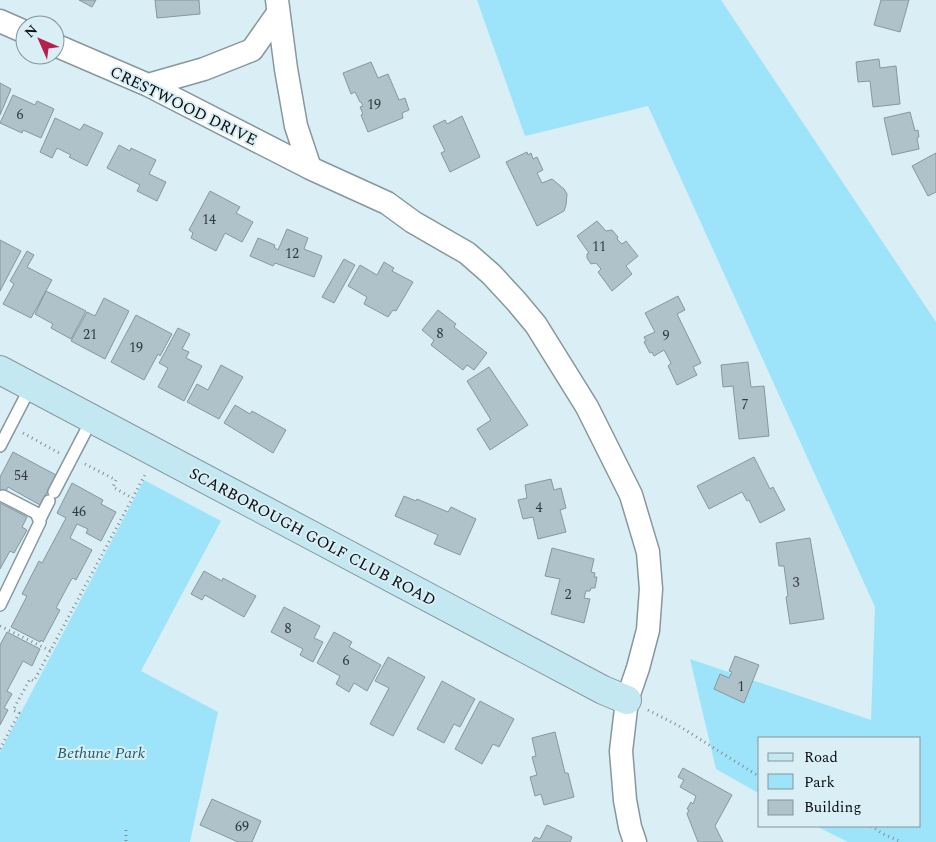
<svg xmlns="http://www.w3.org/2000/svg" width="936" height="842" font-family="Spectral,serif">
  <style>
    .green { fill: #9de4fb }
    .building { fill: #afc2c9; stroke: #86989e }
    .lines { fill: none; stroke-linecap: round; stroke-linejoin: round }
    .lane-casing { stroke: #86989e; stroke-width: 14 }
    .street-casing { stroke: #86989e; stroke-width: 25 }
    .secondary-casing { stroke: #86989e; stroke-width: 30 }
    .path { stroke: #818f94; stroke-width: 3; stroke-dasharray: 1 4; stroke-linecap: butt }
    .lane { stroke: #fff; stroke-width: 11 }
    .street { stroke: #fff; stroke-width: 22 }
    .secondary { stroke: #c4e8f2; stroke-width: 28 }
    .labels { text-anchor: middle; stroke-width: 4; stroke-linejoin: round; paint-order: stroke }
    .number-label { font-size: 14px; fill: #313a3e }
    .street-label { font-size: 16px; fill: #070d10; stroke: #daeef5 }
    .park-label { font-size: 16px; font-style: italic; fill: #1e5c6e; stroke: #daeef5 }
  </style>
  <rect width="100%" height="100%" fill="#daeef5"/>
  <path class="green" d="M 477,0 L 721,0 L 936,322 L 936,842 L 848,842 L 816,826 L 920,826 L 920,738 L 760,738 L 760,794 L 716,769 L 690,659 L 871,720 L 875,607 L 648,106 L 525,136 Z
    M 144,480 L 221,521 L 141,671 L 218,712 L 190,842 L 0,842 L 0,752 Z"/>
  <path class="building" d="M 79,0 L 96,0 L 92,7 Z
    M 155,0 L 199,0 L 200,14 L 157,18 Z
    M 881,0 L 909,0 L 900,32 L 874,25 Z
    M 879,59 L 880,68 L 896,66 L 900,104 L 873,107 L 870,81 L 858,82 L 856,62 Z
    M 371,62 L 378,78 L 388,74 L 399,100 L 405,98 L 409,110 L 402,113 L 403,118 L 368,132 L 361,115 L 363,114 L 360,107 L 363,106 L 361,102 L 360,102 L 355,92 L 351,94 L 343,73 Z
    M 0,83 L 11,89 L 0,115 Z
    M 13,95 L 35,105 L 37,101 L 54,109 L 41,138 L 23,130 L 22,133 L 0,123 Z
    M 910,112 L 915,131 L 918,130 L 919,137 L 917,138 L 919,149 L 892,155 L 884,118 Z
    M 462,116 L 480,157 L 450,172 L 441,153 L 445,151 L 433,126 L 445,120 L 447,124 Z
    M 55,118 L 80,130 L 84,124 L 103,133 L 87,166 L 69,157 L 71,155 L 57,148 L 52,158 L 40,152 Z
    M 119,145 L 130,151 L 131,148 L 156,160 L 149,174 L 166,182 L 157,201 L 137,191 L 140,185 L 107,168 Z
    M 527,152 L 528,155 L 531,153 L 533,159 L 537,157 L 543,170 L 537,173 L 542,183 L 552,179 L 564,189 L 567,194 L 566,205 L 564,211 L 537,226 L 506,162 Z
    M 936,153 L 936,192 L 928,196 L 912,166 Z
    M 210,191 L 240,207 L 236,213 L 253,222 L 242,242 L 225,233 L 216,251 L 191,238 L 193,233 L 189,230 Z
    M 597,221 L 606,231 L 612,230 L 618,237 L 617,239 L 622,244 L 626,241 L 638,256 L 626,266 L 632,274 L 612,291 L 598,272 L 601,269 L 596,263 L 591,264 L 587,258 L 587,254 L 589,253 L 577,236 Z
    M 287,229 L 308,238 L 304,249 L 322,256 L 314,277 L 275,263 L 273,266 L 250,256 L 258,238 L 275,245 L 274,247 L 278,250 Z
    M 0,240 L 21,251 L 0,291 Z
    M 27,251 L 34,255 L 27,267 L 52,280 L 31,318 L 3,304 L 14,284 L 10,281 Z
    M 344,259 L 355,265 L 334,303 L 322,297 Z
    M 384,262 L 394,268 L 392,271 L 413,282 L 396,311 L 393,310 L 388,317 L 364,304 L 367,297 L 348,286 L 360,265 L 377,275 Z
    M 46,291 L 86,311 L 71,339 L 51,328 L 53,324 L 35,314 Z
    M 678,296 L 685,310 L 677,314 L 701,363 L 693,367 L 697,375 L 677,385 L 668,366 L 671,363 L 664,350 L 654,356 L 652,352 L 650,353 L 644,342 L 646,341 L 644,337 L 655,332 L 645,313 Z
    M 104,298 L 129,311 L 105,359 L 71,341 L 87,312 L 95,316 Z
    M 438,310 L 456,324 L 454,327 L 487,353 L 474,370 L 467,365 L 463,370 L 431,345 L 434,340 L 422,330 Z
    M 136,315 L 172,334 L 160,356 L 158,354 L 144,380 L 111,362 Z
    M 178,328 L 190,334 L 182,349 L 189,352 L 186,358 L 202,366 L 184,401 L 158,387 L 168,368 L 159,363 Z
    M 748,362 L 751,387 L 764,386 L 769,436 L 739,439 L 733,386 L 723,387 L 721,365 Z
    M 221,365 L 243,377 L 219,419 L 187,402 L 197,384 L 208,390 Z
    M 489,367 L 528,425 L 490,450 L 477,429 L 491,420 L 467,381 Z
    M 235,405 L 250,414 L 252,411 L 286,430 L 273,453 L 224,423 Z
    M 13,452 L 56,475 L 40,505 L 8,487 L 0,502 L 0,477 Z
    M 754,457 L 770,489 L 773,487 L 785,510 L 760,523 L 749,500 L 747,501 L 742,492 L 709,509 L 697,486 Z
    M 551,479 L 554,490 L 561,488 L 566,508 L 560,510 L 566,532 L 538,539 L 533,517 L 523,519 L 518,500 L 527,498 L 525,485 Z
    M 72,483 L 103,500 L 101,504 L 116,512 L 101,541 L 86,533 L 88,529 L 77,524 L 70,538 L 92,550 L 76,580 L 73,578 L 71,580 L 56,608 L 60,610 L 43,642 L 41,640 L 40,642 L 11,627 L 27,596 L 22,594 L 39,561 L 42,563 L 66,518 L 57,513 Z
    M 404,496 L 416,501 L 417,499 L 448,512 L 451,507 L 476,519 L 460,555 L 434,544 L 438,535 L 395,516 Z
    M 0,503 L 27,517 L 22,527 L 27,530 L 14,553 L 10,551 L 0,569 Z
    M 810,538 L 824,619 L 790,624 L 786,597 L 788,596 L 784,566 L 779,566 L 776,543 Z
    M 552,548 L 594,559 L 591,572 L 595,573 L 594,577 L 597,577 L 595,588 L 591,588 L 590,591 L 586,591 L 584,598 L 590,599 L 584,623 L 551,614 L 560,579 L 545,576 Z
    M 204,571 L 222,581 L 223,578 L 256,596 L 244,617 L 205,595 L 202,600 L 191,594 Z
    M 284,607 L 320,626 L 314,638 L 323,642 L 313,662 L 300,655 L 303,649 L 271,632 Z
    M 7,632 L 40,649 L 32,666 L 23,661 L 7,691 L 12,694 L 4,708 L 8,710 L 0,725 L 0,645 Z
    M 334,632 L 352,642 L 349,647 L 381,665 L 367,691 L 354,683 L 349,692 L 336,684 L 340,676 L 317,663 Z
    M 735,656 L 759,665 L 744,703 L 714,689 L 720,674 L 729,678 L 732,672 L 729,671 Z
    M 388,657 L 425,677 L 393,736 L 370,724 L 389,688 L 375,681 Z
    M 442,681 L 475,699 L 460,727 L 454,724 L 444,743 L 417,729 Z
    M 480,701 L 514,719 L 499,747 L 493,744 L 482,764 L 455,749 Z
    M 555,732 L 565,773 L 568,773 L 574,797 L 544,805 L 541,794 L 535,796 L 530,777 L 537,775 L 532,757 L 536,756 L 532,738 Z
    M 683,768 L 732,795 L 715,826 L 723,842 L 698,842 L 687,814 L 689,810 L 687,809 L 691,802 L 693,804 L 696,796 L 680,787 L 684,780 L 678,777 Z
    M 212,799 L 261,821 L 252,842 L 238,842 L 200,825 Z
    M 547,825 L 572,837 L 570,842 L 532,842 L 535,837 L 540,839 Z"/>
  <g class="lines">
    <defs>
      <path id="lane" d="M 0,446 L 31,386
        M 54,492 L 92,419
        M 40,519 L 49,501
        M 0,605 L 40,522 L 36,513 L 3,496"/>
      <path id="street" d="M 277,0 L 286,69 L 296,126 L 310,168
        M 0,21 L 25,32
        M 55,45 L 148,85 L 310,168 L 387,203 L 413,222 L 467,253 L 491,274 L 516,301 L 536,325 L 587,407 L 631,495 L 648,552 L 651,589 L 648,630 L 638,668 L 627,700 L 621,751 L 625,800 L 630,827 L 635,842
        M 148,85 L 204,69 L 252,50 L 278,13"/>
      <path id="secondary" d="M 0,370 L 603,690 L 627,700"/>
    </defs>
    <use href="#lane" class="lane-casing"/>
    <use href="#street" class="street-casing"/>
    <use href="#secondary" class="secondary-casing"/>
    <path class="path" d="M 23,433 L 59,453
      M 85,464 L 116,480 L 113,487 L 132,498
      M 0,626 L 51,651
      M 648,710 L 679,726 L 760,777
      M 0,749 L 19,713 L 13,710 L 30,679 L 34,681 L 146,473
      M 871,826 L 883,834 L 902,842
      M 126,830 L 126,842"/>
    <use href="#lane" class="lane"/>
    <use href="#street" class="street"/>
    <use href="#secondary" class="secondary"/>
  </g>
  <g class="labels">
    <g class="number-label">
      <text x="374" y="109">19</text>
      <text x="20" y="119">6</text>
      <text x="209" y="224">14</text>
      <text x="599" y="251">11</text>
      <text x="292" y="258">12</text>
      <text x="440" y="338">8</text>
      <text x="90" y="339">21</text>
      <text x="666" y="340">9</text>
      <text x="136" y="352">19</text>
      <text x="745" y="409">7</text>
      <text x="21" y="480">54</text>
      <text x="539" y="512">4</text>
      <text x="79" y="516">46</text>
      <text x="796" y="587">3</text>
      <text x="568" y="599">2</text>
      <text x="288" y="633">8</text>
      <text x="346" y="665">6</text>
      <text x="741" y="691">1</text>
      <text x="242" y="831">69</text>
    </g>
    <g class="street-label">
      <text transform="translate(184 105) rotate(26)" y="6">CRESTWOOD DRIVE</text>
      <text transform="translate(313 536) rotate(28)" y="6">SCARBOROUGH GOLF CLUB ROAD</text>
    </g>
    <g class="park-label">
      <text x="101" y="758">Bethune Park</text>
    </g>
  </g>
  <rect x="758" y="737" width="162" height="90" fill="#daeef5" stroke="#869499"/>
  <rect x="768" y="753" width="25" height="8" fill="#c4e8f2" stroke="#869499"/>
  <text x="804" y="762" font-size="15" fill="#070d10">Road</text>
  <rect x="768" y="774" width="25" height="15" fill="#9de4fb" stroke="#869499"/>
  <text x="804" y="787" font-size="15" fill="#070d10">Park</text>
  <rect x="768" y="800" width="25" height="15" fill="#afc2c9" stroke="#869499"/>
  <text x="804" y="812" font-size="15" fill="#070d10">Building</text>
  <g transform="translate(40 40) rotate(315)"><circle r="24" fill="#daeef5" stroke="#869499"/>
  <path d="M0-4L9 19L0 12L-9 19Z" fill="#b3224b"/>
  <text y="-8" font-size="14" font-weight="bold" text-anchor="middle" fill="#070d10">N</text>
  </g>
</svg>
